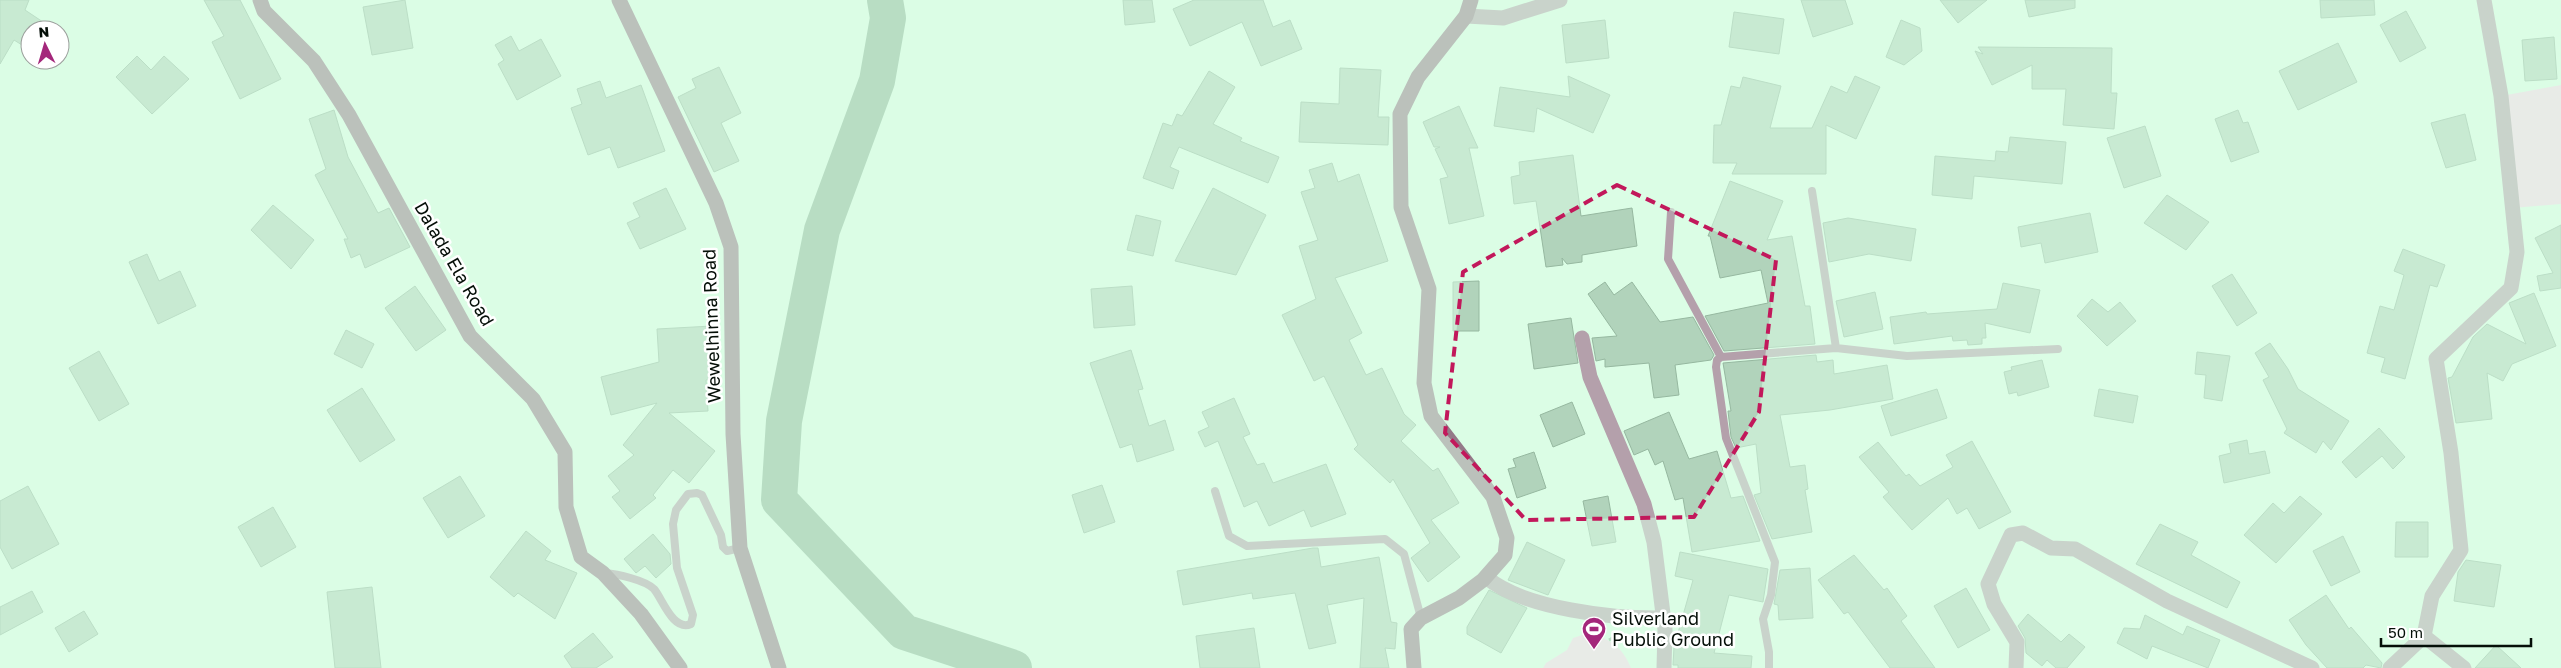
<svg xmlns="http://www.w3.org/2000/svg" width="2561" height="668" font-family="'Golos Text',sans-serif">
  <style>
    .green { fill: #f9d6e9 }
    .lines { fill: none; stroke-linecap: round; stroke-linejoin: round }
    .river { stroke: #8eb69a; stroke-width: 36 }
    .building { fill: #b1d3bb; stroke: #96b8a0 }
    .path { stroke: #96b19e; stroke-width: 3; stroke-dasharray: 4 2.5; stroke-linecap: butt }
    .lane { stroke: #b4a0ab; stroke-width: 8 }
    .street { stroke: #b4a0ab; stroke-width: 15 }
    .secondary { stroke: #947988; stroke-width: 15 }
    .marked { fill: none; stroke: #c2185b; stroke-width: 4; stroke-dasharray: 10 6; stroke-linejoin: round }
    .labels { text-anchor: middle; stroke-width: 5; stroke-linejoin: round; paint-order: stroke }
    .street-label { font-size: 18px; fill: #050f08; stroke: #fff }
    .poi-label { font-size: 18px; fill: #050f08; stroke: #fff; text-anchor: start }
  </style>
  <rect width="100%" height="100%" fill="#dbfde5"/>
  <path class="green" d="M 2561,85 L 2561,204 L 2513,208 L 2501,96 Z
    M 1588,633 C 1609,638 1623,647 1631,668 L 1543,668 L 1546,663 L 1567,650 L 1573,638 Z"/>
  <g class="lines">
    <path class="river" d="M 885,0 L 888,18 L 877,81 L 822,230 L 784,421 L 779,500 L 904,632 L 1014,668"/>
  </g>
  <path class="building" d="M 0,0 L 29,0 L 25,10 L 55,30 L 30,30 L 30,50 L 14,40 L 0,64 Z
    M 204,0 L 240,0 L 281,79 L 240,99 L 212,42 L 224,36 Z
    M 405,0 L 413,48 L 372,55 L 363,7 Z
    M 1123,0 L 1152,0 L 1155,22 L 1125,25 Z
    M 1194,0 L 1263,0 L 1273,27 L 1290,20 L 1302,49 L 1261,66 L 1242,22 L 1190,46 L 1173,9 Z
    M 1801,0 L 1845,0 L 1853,24 L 1813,37 Z
    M 1940,0 L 1987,0 L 1958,23 Z
    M 2025,0 L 2075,0 L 2075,8 L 2029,17 Z
    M 2320,0 L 2374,0 L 2375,15 L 2321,18 Z
    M 2406,11 L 2426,48 L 2400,62 L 2380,25 Z
    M 1734,12 L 1784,19 L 1779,54 L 1729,47 Z
    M 1605,20 L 1609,58 L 1566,63 L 1562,25 Z
    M 1901,20 L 1920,28 L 1922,51 L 1904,65 L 1886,57 Z
    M 511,36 L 519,51 L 541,39 L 561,76 L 517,100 L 498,64 L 504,60 L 495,45 Z
    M 2554,37 L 2557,79 L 2525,81 L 2522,40 Z
    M 2338,43 L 2357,82 L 2298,110 L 2279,71 Z
    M 1978,47 L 2112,48 L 2111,93 L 2117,93 L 2114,129 L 2063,125 L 2066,89 L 2032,89 L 2032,65 L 1992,85 L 1975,51 L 1983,54 Z
    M 137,56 L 151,70 L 164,56 L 189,79 L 152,114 L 116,77 Z
    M 719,67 L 741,113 L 721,123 L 739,161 L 714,172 L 678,97 L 696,88 L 692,79 Z
    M 1340,68 L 1381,70 L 1378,117 L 1389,117 L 1388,145 L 1299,142 L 1301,102 L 1339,104 Z
    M 1209,71 L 1235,87 L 1213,124 L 1242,138 L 1240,141 L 1279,157 L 1268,183 L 1179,147 L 1170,167 L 1179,171 L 1173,189 L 1143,178 L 1163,123 L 1172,126 L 1177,114 L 1182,116 Z
    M 1568,76 L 1610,95 L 1593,133 L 1537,108 L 1534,132 L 1494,126 L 1500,87 L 1570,97 Z
    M 1855,76 L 1880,87 L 1856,139 L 1826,125 L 1826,174 L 1732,174 L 1737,163 L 1713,163 L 1714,125 L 1721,125 L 1731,86 L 1740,88 L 1743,77 L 1781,86 L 1770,128 L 1812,128 L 1831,86 L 1847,93 Z
    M 600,81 L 606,98 L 641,85 L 665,151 L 618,168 L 610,147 L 588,155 L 571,108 L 582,104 L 577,89 Z
    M 1459,106 L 1478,148 L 1469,148 L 1484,216 L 1449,224 L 1440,179 L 1448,177 L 1435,149 L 1440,147 L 1434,147 L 1423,122 Z
    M 334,110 L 348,157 L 378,213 L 389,208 L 410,247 L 365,268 L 360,254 L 351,258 L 344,239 L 348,239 L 315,175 L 326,169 L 309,119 Z
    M 2238,110 L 2243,123 L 2248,122 L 2259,152 L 2231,162 L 2215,119 Z
    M 2465,114 L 2476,160 L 2446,168 L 2431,123 Z
    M 2145,126 L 2161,176 L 2124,188 L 2107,138 Z
    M 2010,137 L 2066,142 L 2062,184 L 1974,176 L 1972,199 L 1932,195 L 1935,156 L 1995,161 L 1996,151 L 2008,152 Z
    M 1573,155 L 1581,216 L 1632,208 L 1637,246 L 1582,255 L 1582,262 L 1567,264 L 1562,258 L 1563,265 L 1546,267 L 1536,201 L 1514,204 L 1511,177 L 1520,175 L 1519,162 Z
    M 1332,163 L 1338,182 L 1359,174 L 1388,261 L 1335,278 L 1362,333 L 1349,340 L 1366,375 L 1382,368 L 1404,414 L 1416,425 L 1401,441 L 1433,471 L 1438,468 L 1459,503 L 1431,520 L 1460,557 L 1428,582 L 1411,558 L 1430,543 L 1393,479 L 1390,483 L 1354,449 L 1358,445 L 1324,376 L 1314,381 L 1282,315 L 1316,299 L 1299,246 L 1318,240 L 1301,192 L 1315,188 L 1309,170 Z
    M 1730,181 L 1783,201 L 1767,240 L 1792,236 L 1805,306 L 1810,306 L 1815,344 L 1724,351 L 1705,316 L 1768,303 L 1761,270 L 1720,278 L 1710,236 L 1708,236 Z
    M 666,188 L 686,229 L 640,249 L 627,223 L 640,217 L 633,203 Z
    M 1213,188 L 1266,215 L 1236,275 L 1175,261 Z
    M 2167,195 L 2209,222 L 2186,250 L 2144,223 Z
    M 273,205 L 314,240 L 291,269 L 251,230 Z
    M 2090,213 L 2098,252 L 2045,263 L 2041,243 L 2021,247 L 2018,227 Z
    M 1136,215 L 1161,221 L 1153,256 L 1127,250 Z
    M 1848,218 L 1916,229 L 1911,261 L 1869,254 L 1829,262 L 1823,223 Z
    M 2561,225 L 2561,288 L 2540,291 L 2537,276 L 2553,273 L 2535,238 Z
    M 2403,249 L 2445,265 L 2437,287 L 2430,285 L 2405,379 L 2381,372 L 2385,358 L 2367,353 L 2380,306 L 2394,310 L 2404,275 L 2394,271 Z
    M 147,254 L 159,281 L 180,271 L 196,306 L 158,324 L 129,262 Z
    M 2232,274 L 2257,313 L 2237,326 L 2212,286 Z
    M 1479,281 L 1479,331 L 1453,331 L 1453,282 Z
    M 1605,282 L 1614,295 L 1632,282 L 1660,322 L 1693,317 L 1714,355 L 1711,360 L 1675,365 L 1679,395 L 1654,398 L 1649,363 L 1605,367 L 1605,359 L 1596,361 L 1592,338 L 1617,336 L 1588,294 Z
    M 2003,283 L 2040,290 L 2030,333 L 1985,323 L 1986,338 L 1982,338 L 1982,344 L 1968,345 L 1967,340 L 1953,341 L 1952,336 L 1894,344 L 1890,317 L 1926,312 L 1927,314 L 1997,309 Z
    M 415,286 L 446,330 L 416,351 L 385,308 Z
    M 1132,286 L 1135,325 L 1094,328 L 1091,289 Z
    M 1875,292 L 1883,329 L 1844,337 L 1836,301 Z
    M 2534,293 L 2556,346 L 2512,364 L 2503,381 L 2487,373 L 2492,419 L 2456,423 L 2448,378 L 2452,377 L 2473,337 L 2487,324 L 2526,344 L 2509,303 Z
    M 2092,299 L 2108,312 L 2120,302 L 2136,321 L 2107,346 L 2077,316 Z
    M 1571,318 L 1578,363 L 1534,369 L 1528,324 Z
    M 712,326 L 715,379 L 706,380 L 708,411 L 669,413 L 715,451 L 689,483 L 673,470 L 653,495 L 656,498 L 630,519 L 612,497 L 620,491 L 608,476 L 634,455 L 623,445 L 657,403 L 611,415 L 601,377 L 659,362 L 657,329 Z
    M 346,330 L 374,344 L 362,368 L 334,354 Z
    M 2270,343 L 2288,369 L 2298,389 L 2349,421 L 2331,450 L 2323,441 L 2316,453 L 2284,433 L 2287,429 L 2263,380 L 2269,377 L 2255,353 Z
    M 1131,350 L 1143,389 L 1138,390 L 1149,426 L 1165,420 L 1174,450 L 1137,462 L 1132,444 L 1120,448 L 1090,363 Z
    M 99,351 L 129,404 L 99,421 L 69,368 Z
    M 2197,352 L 2230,356 L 2222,401 L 2204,398 L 2206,375 L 2195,374 Z
    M 1816,355 L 1817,362 L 1833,360 L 1834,374 L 1887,365 L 1893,399 L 1830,410 L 1780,415 L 1790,467 L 1805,465 L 1808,489 L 1805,490 L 1812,532 L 1772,539 L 1754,495 L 1761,493 L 1756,444 L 1736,448 L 1731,437 L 1728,411 L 1731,411 L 1723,363 Z
    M 2042,360 L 2049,387 L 2018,396 L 2017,392 L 2009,394 L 2004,372 L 2012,370 L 2011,367 Z
    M 362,388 L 395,440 L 360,462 L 327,410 Z
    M 1937,389 L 1947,418 L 1891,436 L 1881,406 Z
    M 2099,389 L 2138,396 L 2133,423 L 2094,416 Z
    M 1234,398 L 1250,434 L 1243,437 L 1257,465 L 1264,463 L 1273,483 L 1326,464 L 1346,514 L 1311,527 L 1304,510 L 1269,526 L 1257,501 L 1244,507 L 1218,441 L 1205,447 L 1198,432 L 1209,427 L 1202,412 Z
    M 1572,402 L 1585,434 L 1553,447 L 1540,415 Z
    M 1669,412 L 1689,459 L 1717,451 L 1731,498 L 1743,496 L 1760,541 L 1692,552 L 1683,498 L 1675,500 L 1663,461 L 1655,465 L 1648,449 L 1634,455 L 1624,431 Z
    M 2379,428 L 2405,457 L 2393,469 L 2382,456 L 2356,478 L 2342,462 Z
    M 2247,440 L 2249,454 L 2265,451 L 2270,473 L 2224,483 L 2219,456 L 2231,453 L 2229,444 Z
    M 1972,441 L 2011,512 L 1979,529 L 1967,508 L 1957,514 L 1948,498 L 1912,530 L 1883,497 L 1889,492 L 1859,457 L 1878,442 L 1906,476 L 1909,474 L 1920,486 L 1953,467 L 1946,455 Z
    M 1534,452 L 1546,488 L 1517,498 L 1508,469 L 1516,467 L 1513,459 Z
    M 460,476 L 485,516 L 448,538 L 423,498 Z
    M 1102,485 L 1115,522 L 1084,533 L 1072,495 Z
    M 28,486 L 59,544 L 12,569 L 0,547 L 0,501 Z
    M 1608,496 L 1616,542 L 1592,546 L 1583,501 Z
    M 2300,496 L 2322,514 L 2276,563 L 2244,535 L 2273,503 L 2284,513 Z
    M 273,507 L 296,547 L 261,567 L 238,527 Z
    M 2396,522 L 2428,522 L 2428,557 L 2395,557 Z
    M 2160,524 L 2198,542 L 2191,555 L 2240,582 L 2227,608 L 2136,564 Z
    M 526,531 L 551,551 L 545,560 L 577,573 L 555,619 L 518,593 L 514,597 L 490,577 Z
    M 653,534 L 670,554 L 671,564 L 656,578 L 645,566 L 636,573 L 624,559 Z
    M 2343,536 L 2360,572 L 2331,586 L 2313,551 Z
    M 1527,542 L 1565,560 L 1548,595 L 1508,580 Z
    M 1313,548 L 1318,548 L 1321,567 L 1379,557 L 1391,622 L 1397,623 L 1395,649 L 1385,648 L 1389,668 L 1360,668 L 1364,598 L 1327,605 L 1336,643 L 1309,649 L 1295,593 L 1253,599 L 1252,593 L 1183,605 L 1177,571 Z
    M 1680,552 L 1768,569 L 1763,602 L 1729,595 L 1714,653 L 1752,656 L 1751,668 L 1678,668 L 1678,665 L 1673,665 L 1674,647 L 1693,580 L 1675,576 Z
    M 1854,555 L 1884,590 L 1887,588 L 1907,616 L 1901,621 L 1935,668 L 1890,668 L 1848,612 L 1844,614 L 1818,580 Z
    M 2466,560 L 2501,565 L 2494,607 L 2454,601 L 2458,572 Z
    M 1810,568 L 1813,618 L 1779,620 L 1778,605 L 1774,604 L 1780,570 Z
    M 372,587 L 381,668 L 335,668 L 327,592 Z
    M 1966,588 L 1990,630 L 1958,648 L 1934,606 Z
    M 1489,590 L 1527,608 L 1501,653 L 1467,634 L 1467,627 Z
    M 32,591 L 43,612 L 0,635 L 0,607 Z
    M 2326,595 L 2349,629 L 2351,627 L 2382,663 L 2381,668 L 2366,665 L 2363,668 L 2327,668 L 2306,645 L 2289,620 Z
    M 84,611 L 98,634 L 69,652 L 55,628 Z
    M 2028,614 L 2061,642 L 2069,634 L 2085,647 L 2067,668 L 2056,668 L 2047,660 L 2042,666 L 2026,653 L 2025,638 L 2018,626 Z
    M 2145,615 L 2183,635 L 2187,626 L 2220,640 L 2208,668 L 2152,646 L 2147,659 L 2117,643 L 2124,628 L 2140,629 Z
    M 1254,628 L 1260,668 L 1200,668 L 1196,636 Z
    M 593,633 L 613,657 L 596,668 L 572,668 L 564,656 Z
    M 2496,645 L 2521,668 L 2475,668 Z"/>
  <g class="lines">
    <path class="path" d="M 1609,640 L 1618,635"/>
    <path class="lane" d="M 1812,191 L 1836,348
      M 1671,212 L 1668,259 L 1721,357
      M 1215,491 L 1229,536 L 1247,546 L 1385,539 L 1404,554 L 1421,618
      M 605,573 C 617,574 645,580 654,589 C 662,598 673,632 691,624 L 693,615 L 677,568 L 673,524 L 676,510 L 688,494 L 697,493 L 702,495 L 721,535 L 723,547 L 727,551 L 740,548
      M 1769,668 L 1769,652 L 1763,619 L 1771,595 L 1775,562 L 1726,438 L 1716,367 L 1717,360 L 1721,357 L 1836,348 L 1907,356 L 2058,349"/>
    <path class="street" d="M 1466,16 L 1503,18 L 1560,0
      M 1582,338 L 1590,377 L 1644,504 L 1654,542 L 1665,630 L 1664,668
      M 1486,577 C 1523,609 1616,619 1664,618
      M 2424,636 L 2464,668
      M 2016,668 L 2017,642 L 1994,604 L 1988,584 L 2011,535 L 2023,533 L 2051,548 L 2075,549 L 2167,601 L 2312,668
      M 2390,668 L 2424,636 L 2432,596 L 2461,550 L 2451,453 L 2436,359 L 2511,288 L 2517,252 L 2501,96 L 2484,0"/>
    <path class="secondary" d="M 260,0 L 264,11 L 314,61 L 349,115 L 470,336 L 533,399 L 565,452 L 566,507 L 581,557 L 603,573 L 641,614 L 680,668
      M 619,0 L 716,203 L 731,247 L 733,434 L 740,548 L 779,668
      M 1414,668 L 1411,629 L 1421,618 L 1459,598 L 1483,580 L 1505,555 L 1507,538 L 1493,497 L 1431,416 L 1424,383 L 1429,289 L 1401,207 L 1400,114 L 1418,77 L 1466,16 L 1471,0"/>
  </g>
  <path d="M0 0H2561V668H0ZM 1617,185 L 1776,260 L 1759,412 L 1694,517 L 1526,520 L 1445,433 L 1463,272 Z" fill="#dbfde5" fill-opacity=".55" fill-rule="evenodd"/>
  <path class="marked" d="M 1617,185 L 1776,260 L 1759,412 L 1694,517 L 1526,520 L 1445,433 L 1463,272 Z"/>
  <defs>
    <symbol id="stadium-pin" viewBox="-11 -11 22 30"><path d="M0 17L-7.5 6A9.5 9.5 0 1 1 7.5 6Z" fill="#a4277b" stroke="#fff"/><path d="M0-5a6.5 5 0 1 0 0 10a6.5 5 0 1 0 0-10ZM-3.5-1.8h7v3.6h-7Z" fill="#fff"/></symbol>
  </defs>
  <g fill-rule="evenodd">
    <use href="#stadium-pin" x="1580" y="615" width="28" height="38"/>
  </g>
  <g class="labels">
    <g class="street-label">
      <text transform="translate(454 264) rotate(60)" y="6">Dalada Ela Road</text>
      <text transform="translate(712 326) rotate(-92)" y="6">Wewelhinna Road</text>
    </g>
    <g class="poi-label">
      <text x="1612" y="625">Silverland<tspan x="1612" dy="21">Public Ground</tspan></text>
    </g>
  </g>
  <g transform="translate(45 45) rotate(355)"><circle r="24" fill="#ffffff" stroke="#9b9f9c"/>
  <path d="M0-4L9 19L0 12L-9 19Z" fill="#a4277b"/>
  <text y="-8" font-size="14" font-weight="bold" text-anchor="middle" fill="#050f08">N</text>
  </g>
  <path d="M2381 638v8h150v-8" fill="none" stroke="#050f08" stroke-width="2.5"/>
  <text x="2388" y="638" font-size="15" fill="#050f08" stroke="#ffffff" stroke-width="4" paint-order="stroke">50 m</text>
</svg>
